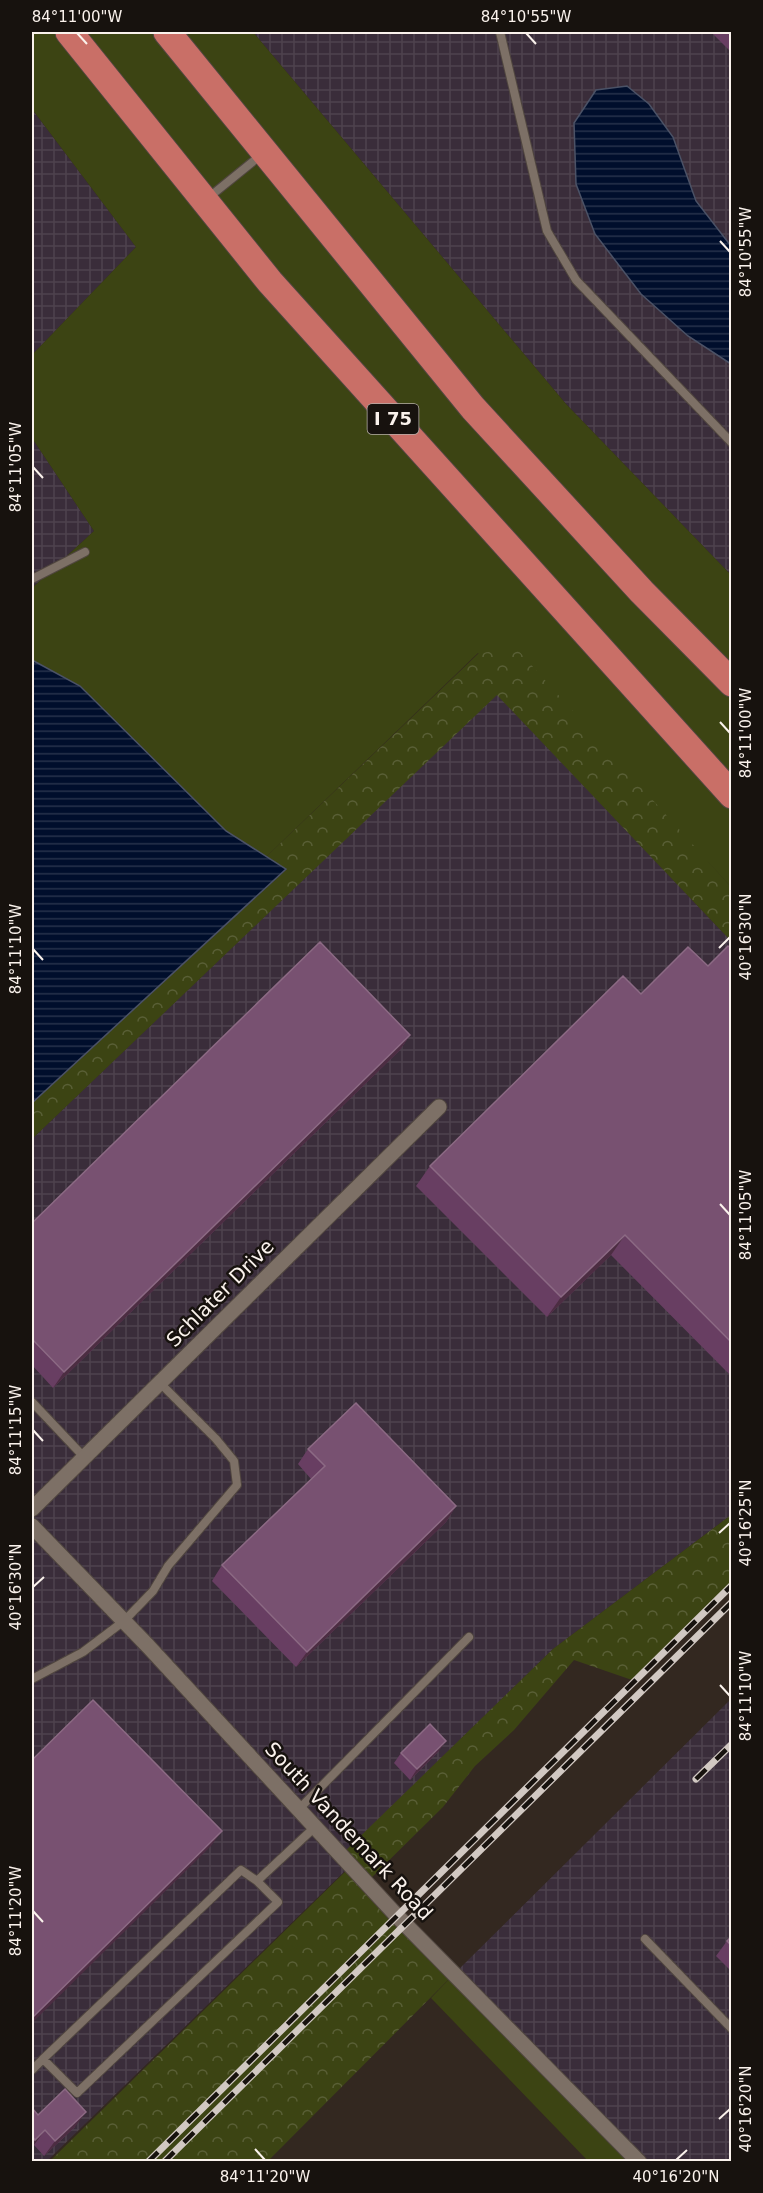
<svg xmlns="http://www.w3.org/2000/svg" width="763" height="2193" font-family="'DejaVu Sans',sans-serif">
  <style>
    .industrial { fill: url(#industrial-grid) }
    .green { fill: #3c4413 }
    .forest { fill: url(#forest-crowns) }
    .water { fill: url(#water-rules); stroke: #4b5266; stroke-width: 1.5 }
    .lines { fill: none; stroke-linecap: round; stroke-linejoin: round }
    .lane-casing { stroke: #50463f; stroke-width: 10 }
    .street-casing { stroke: #50463f; stroke-width: 17 }
    .highway-casing { stroke: #50463f; stroke-width: 29 }
    .lane { stroke: #7d7066; stroke-width: 8 }
    .street { stroke: #7d7066; stroke-width: 15 }
    .highway { stroke: #c96f67; stroke-width: 27 }
    .rail-casing { stroke: #d1c8c2; stroke-width: 7 }
    .rail { stroke: #17120e; stroke-width: 4.5; stroke-dasharray: 14; stroke-linecap: butt }
    .wall { fill: #683e62 }
    .shaded-wall { fill: #4c2d42 }
    .building { fill: #785171; stroke: #8c6a84; stroke-width: 1.5 }
    .ticks { fill: none; stroke: #faf2ec; stroke-width: 2 }
    .labels { text-anchor: middle; stroke-width: 5; stroke-linejoin: round; paint-order: stroke }
    .shield { fill: #17120e; stroke: #b6afa9; stroke-width: 1.5 }
    .shield-label { font-size: 18px; font-weight: bold; fill: #faf2ec }
    .street-label { font-size: 20px; fill: #faf2ec; stroke: #17120e }
    .neatline { fill: none; stroke: #faf2ec; stroke-width: 2 }
    .ticks-label { font-size: 15px; text-anchor: middle; fill: #faf2ec }
  </style>
  <defs>
    <pattern id="industrial-grid" width="8" height="8" patternUnits="userSpaceOnUse" patternTransform="scale(1.5)"><rect width="8" height="8" fill="#3a2d3a"/><path d="M0 4h8M4 0v8" fill="none" stroke="#4e424d"/></pattern>
    <pattern id="forest-crowns" width="20" height="18" patternUnits="userSpaceOnUse" patternTransform="scale(1.5)"><rect width="20" height="18" fill="#3c4413"/><path d="M2 6a3 3 0 1 1 6 0M12 15a3 3 0 1 1 6 0" fill="none" stroke="#595f36"/></pattern>
    <pattern id="water-rules" width="6" height="5" patternUnits="userSpaceOnUse" patternTransform="scale(1.5)"><rect width="6" height="5" fill="#000e2c"/><path d="M0 2.5h6" fill="none" stroke="#26324b"/></pattern>
  </defs>
  <rect width="100%" height="100%" fill="#332820"/>
  <path class="industrial" d="M 253,32 L 731,32 L 731,575 L 566,404 Z
    M 32,109 L 136,247 L 32,355 Z
    M 32,438 L 94,531 L 32,588 Z
    M 497,694 L 731,941 L 731,1515 L 553,1649 L 342,1855 L 351,1865 L 47,2161 L 32,2162 L 32,1139 Z
    M 731,1699 L 731,2161 L 639,2161 L 454,1974 Z"/>
  <path class="green" d="M 32,32 L 253,32 L 566,404 L 731,575 L 731,887 L 708,862 L 478,653 L 266,857 L 226,831 L 80,686 L 32,660 L 32,588 L 94,531 L 32,438 L 32,355 L 136,247 L 32,109 Z
    M 454,1974 L 639,2161 L 588,2161 L 431,1998 Z"/>
  <path class="forest" d="M 517,649 L 731,887 L 731,941 L 497,695 L 32,1139 L 32,1103 L 286,870 L 266,857 L 479,653 Z
    M 731,1515 L 731,1585 L 635,1681 L 574,1660 L 514,1730 L 475,1766 L 443,1807 L 367,1882 L 454,1974 L 268,2161 L 49,2162 L 351,1866 L 341,1855 L 553,1649 Z"/>
  <path class="water" d="M 627,86 L 649,104 L 673,137 L 696,201 L 731,246 L 731,364 L 688,336 L 641,294 L 595,234 L 576,184 L 574,123 L 596,90 Z
    M 32,660 L 80,686 L 226,831 L 286,869 L 32,1103 Z"/>
  <g class="lines">
    <defs>
      <path id="lane" d="M 500,32 L 547,231 L 576,280 L 732,443
        M 208,198 L 261,155
        M 32,579 L 85,552
        M 32,1402 L 84,1457
        M 32,1679 L 83,1652 L 124,1621 L 153,1591 L 168,1566 L 237,1485 L 234,1461 L 216,1439 L 159,1382
        M 299,1809 L 469,1637
        M 645,1939 L 732,2029
        M 43,2059 L 241,1870 L 257,1881
        M 32,2070 L 43,2059 L 77,2093 L 278,1902 L 257,1881 L 315,1827"/>
      <path id="street" d="M 32,1509 L 439,1107
        M 32,1526 L 148,1646 L 397,1916 L 639,2162"/>
      <path id="highway" d="M 69,32 L 270,282 L 732,795
        M 167,32 L 473,408 L 642,592 L 732,683"/>
    </defs>
    <use href="#lane" class="lane-casing"/>
    <use href="#street" class="street-casing"/>
    <use href="#highway" class="highway-casing"/>
    <use href="#lane" class="lane"/>
    <use href="#street" class="street"/>
    <use href="#highway" class="highway"/>
    <defs>
      <path id="rail" d="M 696,1779 L 732,1744
        M 148,2162 L 732,1585
        M 164,2162 L 732,1602"/>
    </defs>
    <use href="#rail" class="rail-casing"/>
    <use href="#rail" class="rail"/>
  </g>
  <path class="wall" d="M 711,32 L 732,32 L 732,53 Z
    M 732,949 L 732,1377 L 611,1255 L 547,1317 L 416,1186 L 430,1166 L 641,994 L 708,966 Z
    M 410,1035 L 400,1050 L 53,1388 L 32,1365 L 32,1223 Z
    M 308,1449 L 456,1506 L 446,1522 L 296,1667 L 212,1581 L 222,1565 L 311,1479 L 298,1464 Z
    M 439,1751 L 410,1780 L 394,1763 L 401,1753 Z
    M 732,1936 L 732,1972 L 716,1956 L 727,1941 Z
    M 32,2108 L 38,2115 L 75,2127 L 44,2156 L 34,2145 L 32,2148 Z"/>
  <path class="shaded-wall" d="M 410,1035 L 400,1050 L 53,1388 L 64,1372 Z
    M 625,1235 L 611,1255 L 547,1317 L 561,1297 Z
    M 456,1506 L 446,1522 L 296,1667 L 307,1652 Z
    M 446,1741 L 439,1751 L 410,1780 L 417,1769 Z
    M 222,1831 L 211,1846 L 32,2023 L 32,2018 Z
    M 86,2112 L 75,2127 L 44,2156 L 55,2141 Z
    M 45,2130 L 34,2145 L 32,2148 L 32,2144 L 35,2140 Z"/>
  <path class="building" d="M 320,942 L 410,1035 L 64,1372 L 32,1339 L 32,1223 Z
    M 728,946 L 732,949 L 732,1343 L 625,1235 L 561,1297 L 430,1166 L 623,976 L 641,994 L 688,947 L 708,966 Z
    M 356,1403 L 456,1506 L 307,1652 L 222,1565 L 325,1466 L 308,1449 Z
    M 93,1700 L 222,1831 L 32,2018 L 32,1760 Z
    M 430,1724 L 446,1741 L 417,1769 L 401,1753 Z
    M 732,1936 L 732,1946 L 727,1941 Z
    M 65,2089 L 86,2112 L 55,2141 L 45,2130 L 35,2140 L 32,2136 L 32,2108 L 38,2115 Z"/>
  <path class="ticks" d="M 77,33 L 87,44M 526,33 L 536,44M 720,241 L 730,252M 33,467 L 43,478M 720,722 L 730,733M 719,948 L 730,937M 33,949 L 43,960M 720,1204 L 730,1215M 33,1430 L 43,1441M 719,1533 L 730,1523M 33,1587 L 44,1577M 720,1685 L 730,1696M 33,1911 L 43,1922M 719,2119 L 730,2109M 255,2149 L 265,2160M 676,2160 L 687,2150"/>
  <g class="labels">
    <rect class="shield" x="367.5" y="404" width="51" height="30" rx="4.5"/>
    <g class="shield-label">
      <text x="393" y="425">I 75</text>
    </g>
    <g class="street-label">
      <text transform="translate(220 1293) rotate(-45)" y="7">Schlater Drive</text>
      <text transform="translate(349 1831) rotate(47)" y="7">South Vandemark Road</text>
    </g>
  </g>
  <rect width="763" height="2193" fill="none" stroke="#17120e" stroke-width="66"/>
  <rect x="33" y="33" width="697" height="2127" class="neatline"/>
  <g class="ticks-label">
    <text x="77" y="22">84°11'00"W</text>
    <text x="526" y="22">84°10'55"W</text>
    <text transform="translate(746 252) rotate(-90)" y="5">84°10'55"W</text>
    <text transform="translate(16 467) rotate(-90)" y="5">84°11'05"W</text>
    <text transform="translate(746 733) rotate(-90)" y="5">84°11'00"W</text>
    <text transform="translate(746 937) rotate(-90)" y="5">40°16'30"N</text>
    <text transform="translate(16 949) rotate(-90)" y="5">84°11'10"W</text>
    <text transform="translate(746 1215) rotate(-90)" y="5">84°11'05"W</text>
    <text transform="translate(16 1430) rotate(-90)" y="5">84°11'15"W</text>
    <text transform="translate(746 1523) rotate(-90)" y="5">40°16'25"N</text>
    <text transform="translate(16 1587) rotate(-90)" y="5">40°16'30"N</text>
    <text transform="translate(746 1696) rotate(-90)" y="5">84°11'10"W</text>
    <text transform="translate(16 1911) rotate(-90)" y="5">84°11'20"W</text>
    <text transform="translate(746 2109) rotate(-90)" y="5">40°16'20"N</text>
    <text x="265" y="2182">84°11'20"W</text>
    <text x="676" y="2182">40°16'20"N</text>
  </g>
</svg>
